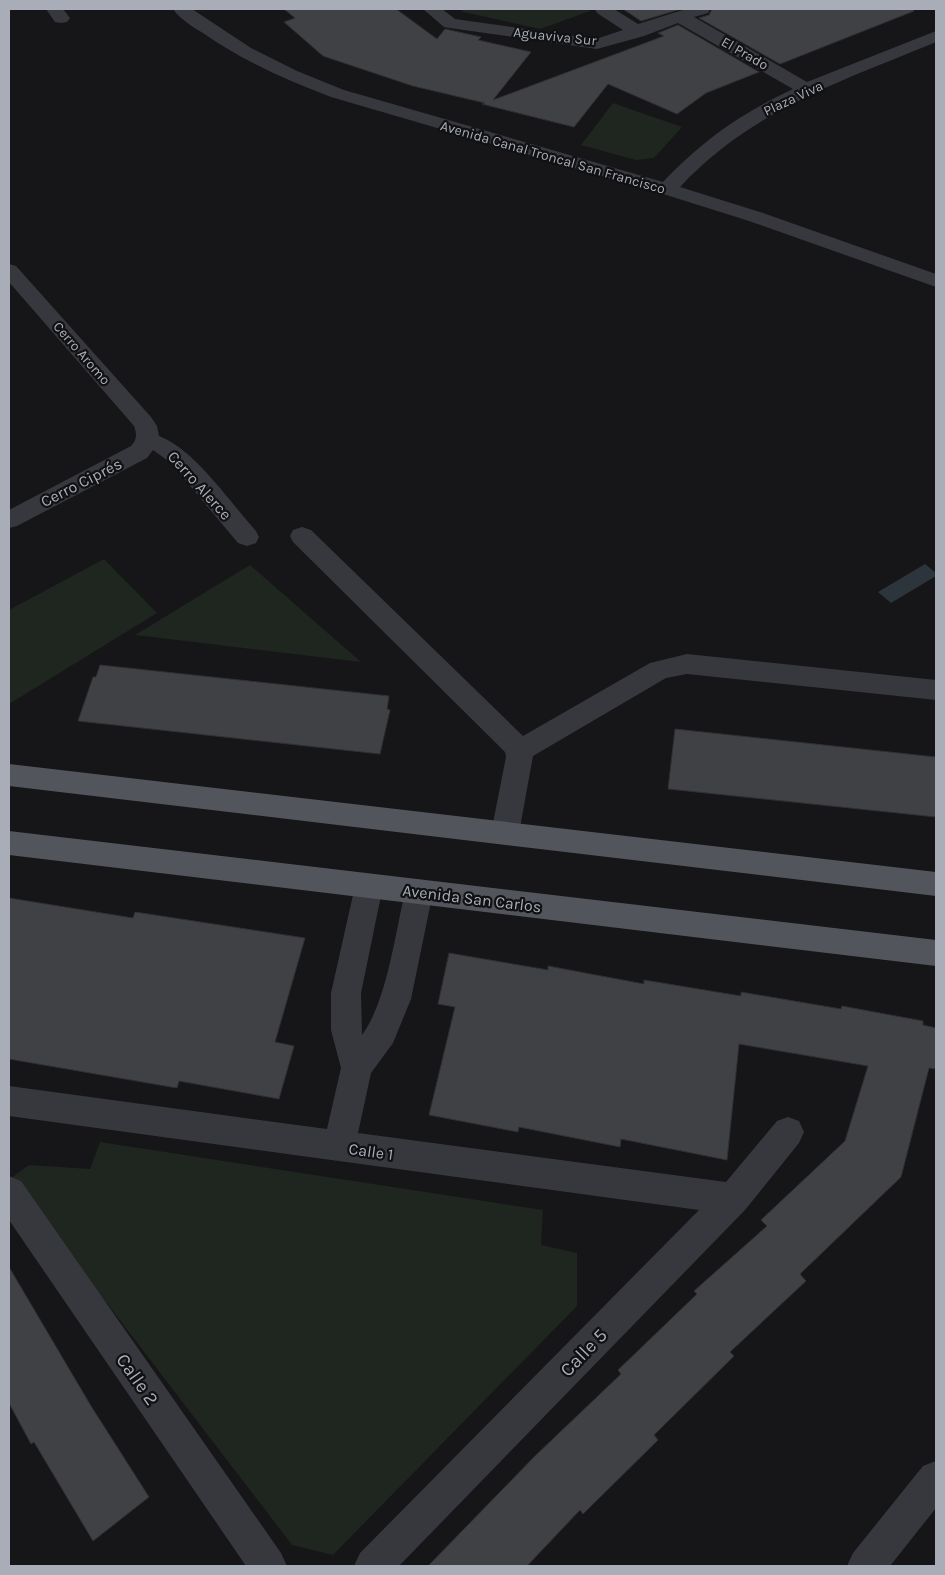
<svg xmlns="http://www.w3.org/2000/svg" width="945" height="1575" font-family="Karla,sans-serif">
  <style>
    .green { fill: #1e261f }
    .water { fill: #2c353c }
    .building { fill: #404145; stroke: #303034 }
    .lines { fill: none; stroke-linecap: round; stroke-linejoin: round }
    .minor { fill: #37383d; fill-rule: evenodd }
    .major { fill: #53555c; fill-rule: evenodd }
    .labels { text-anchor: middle; stroke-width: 4.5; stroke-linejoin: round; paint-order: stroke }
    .far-street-label { font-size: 14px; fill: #a8adb8; stroke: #111113 }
    .street-label { font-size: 16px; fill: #a8adb8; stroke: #111113 }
    .near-street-label { font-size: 19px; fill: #a8adb8; stroke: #111113 }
  </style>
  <rect width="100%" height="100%" fill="#161618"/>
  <path class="green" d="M 459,9 L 586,9 L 590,11 L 540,29 L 464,12 Z
    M 613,103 L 682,127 L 654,158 L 636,160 L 581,145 Z
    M 104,559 L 157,613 L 9,704 L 9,610 Z
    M 250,565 L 361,662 L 135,635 Z
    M 100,1142 L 543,1210 L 541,1245 L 577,1253 L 577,1306 L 333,1555 L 292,1545 L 11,1178 L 29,1165 L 90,1169 Z"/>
  <path class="water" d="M 925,564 L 936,573 L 936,576 L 891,603 L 878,592 Z"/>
  <path class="building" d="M 284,9 L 396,9 L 437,39 L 445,29 L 481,37 L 478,40 L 531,52 L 493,100 L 664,36 L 658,33 L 678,25 L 759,72 L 706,93 L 677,114 L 608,84 L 574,127 L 482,104 L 485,103 L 413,86 L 323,56 L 284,22 L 295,18 Z
    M 623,9 L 681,9 L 641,21 Z
    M 712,9 L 913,9 L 914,11 L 780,64 L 699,18 L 709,15 Z
    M 100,665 L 389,696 L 387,709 L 390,710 L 380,754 L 78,721 L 93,677 L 96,677 Z
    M 675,729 L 936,757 L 936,817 L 668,789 Z
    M 9,898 L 133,918 L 135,912 L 305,938 L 275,1042 L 294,1046 L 279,1099 L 179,1081 L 177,1088 L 9,1059 Z
    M 449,953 L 548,970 L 548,966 L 644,984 L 644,980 L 741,996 L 741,992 L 841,1009 L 842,1006 L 923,1021 L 923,1025 L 936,1028 L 936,1069 L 929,1068 L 901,1177 L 800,1274 L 806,1281 L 730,1352 L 734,1356 L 654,1435 L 658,1440 L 583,1514 L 580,1510 L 527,1566 L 428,1566 L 535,1456 L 621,1374 L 618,1370 L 697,1294 L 694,1291 L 767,1226 L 761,1220 L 845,1141 L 868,1066 L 739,1044 L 727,1160 L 621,1139 L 620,1147 L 519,1127 L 518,1132 L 429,1115 L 455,1007 L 438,1004 Z
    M 9,1267 L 91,1406 L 149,1497 L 93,1541 L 34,1442 L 31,1444 L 9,1403 Z"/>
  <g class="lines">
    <path class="minor" d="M 46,9 L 63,9 L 70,18 L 67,22 L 61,23 L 55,22 Z
      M 173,9 L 192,9 L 251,48 L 297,71 L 344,90 L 663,182 C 703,140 740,114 793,89 L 678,23 L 644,36 L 597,49 L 450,28 L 444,27 L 423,9 L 442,9 L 455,19 L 596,39 L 623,30 L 597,13 L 595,9 L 614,9 L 638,24 L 686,9 L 710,9 L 708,13 L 694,17 L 807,82 L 936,31 L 936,42 C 842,81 752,110 680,187 L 763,213 L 936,274 L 936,287 L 749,221 L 660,193 L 331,97 C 286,80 243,61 203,33 C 193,27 180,19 173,9 Z
      M 9,264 L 16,266 L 151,417 L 157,426 L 159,436 C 194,449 230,502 256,531 L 259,537 L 256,543 L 247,546 L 238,543 L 171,463 L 153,450 L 147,458 L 17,526 L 9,528 L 9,510 L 131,446 C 137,440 137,434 134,426 L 9,282 Z
      M 302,527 L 311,530 L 523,736 L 650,663 L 687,654 L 936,680 L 936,700 L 687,674 L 666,678 L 533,756 L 519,833 L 515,841 L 505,845 L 495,841 L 491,833 L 506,757 L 505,752 L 293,542 L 290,536 L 293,530 Z
      M 369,874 L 379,877 L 383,886 L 361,993 L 362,1035 C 387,1001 395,934 405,892 L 409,883 L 419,880 L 429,883 L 433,892 L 411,999 L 393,1043 L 371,1073 L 358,1133 L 726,1182 L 777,1121 L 788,1117 L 799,1121 L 804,1132 L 799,1143 L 745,1210 L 399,1566 L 354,1566 L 360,1553 L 699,1210 L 9,1116 L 9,1086 L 327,1129 L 341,1068 L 331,1030 L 331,993 L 355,886 L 359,877 Z
      M 9,1176 L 21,1181 L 281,1553 L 287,1566 L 246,1566 L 9,1220 Z
      M 936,1461 L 936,1508 L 890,1566 L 847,1566 L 853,1553 L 923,1466 Z"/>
    <path class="major" d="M 9,764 L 936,872 L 936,896 L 9,786 Z
      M 9,831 L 936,940 L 936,966 L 9,855 Z"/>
  </g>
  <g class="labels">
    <g class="far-street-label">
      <text transform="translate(555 36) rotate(6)" y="5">Aguaviva Sur</text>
      <text transform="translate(745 53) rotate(30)" y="5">El Prado</text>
      <text transform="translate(793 98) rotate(-25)" y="5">Plaza Viva</text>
      <text transform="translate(553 157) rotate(16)" y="5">Avenida Canal Troncal San Francisco</text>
      <text transform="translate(82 353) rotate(49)" y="5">Cerro Aromo</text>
    </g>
    <g class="street-label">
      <text transform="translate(81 482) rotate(-27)" y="6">Cerro Ciprés</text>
      <text transform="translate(200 485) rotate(48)" y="6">Cerro Alerce</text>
      <text transform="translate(472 898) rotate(7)" y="6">Avenida San Carlos</text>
      <text transform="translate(371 1151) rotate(8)" y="6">Calle 1</text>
    </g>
    <g class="near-street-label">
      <text transform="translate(583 1352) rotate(-46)" y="7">Calle 5</text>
      <text transform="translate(138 1379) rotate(55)" y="7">Calle 2</text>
    </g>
  </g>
  <rect width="945" height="1575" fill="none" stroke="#a8adb8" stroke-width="20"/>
</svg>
